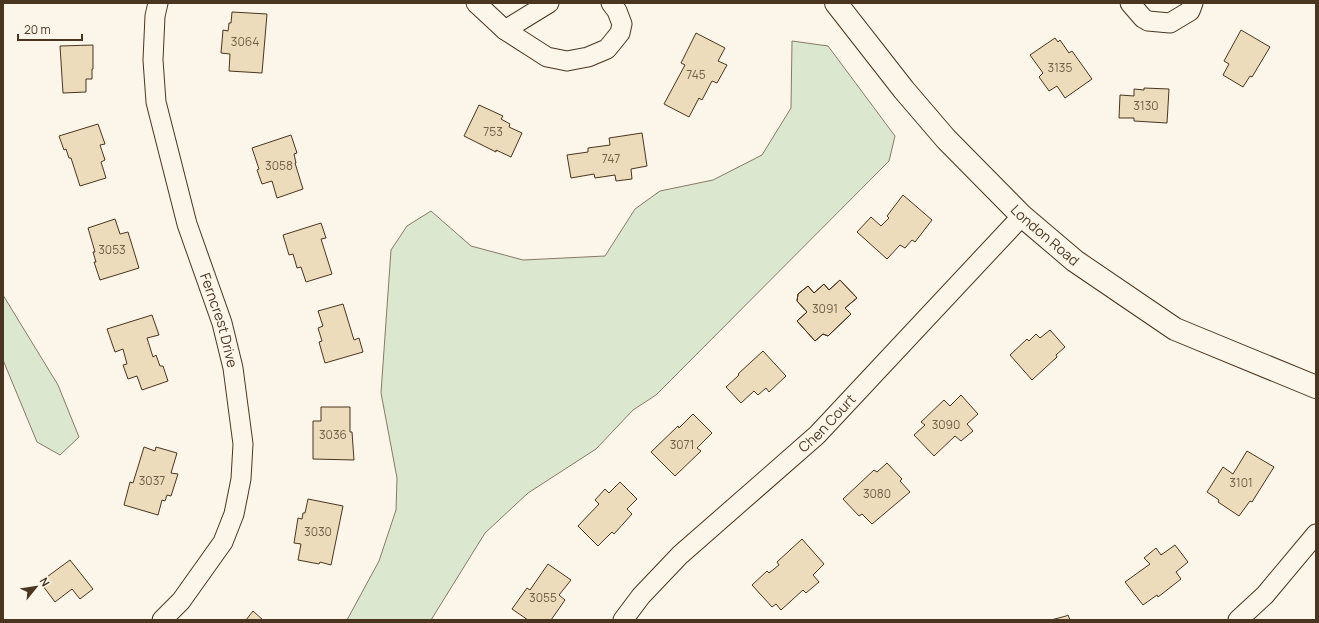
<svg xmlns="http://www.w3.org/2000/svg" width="1319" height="623" font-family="Manrope,sans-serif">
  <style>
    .green { fill: #dce7d0; stroke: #887966 }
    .building { fill: #ecdcbc; stroke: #4a3520 }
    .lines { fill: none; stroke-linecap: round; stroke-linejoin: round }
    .street-casing { stroke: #4a3520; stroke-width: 21 }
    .secondary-casing { stroke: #4a3520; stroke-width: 24 }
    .street { stroke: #fbf6e9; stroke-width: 19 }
    .secondary { stroke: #fbf6e9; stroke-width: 22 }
    .labels { text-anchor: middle; stroke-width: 3; stroke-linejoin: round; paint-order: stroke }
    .number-label { font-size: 12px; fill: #725f47 }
    .street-label { font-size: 14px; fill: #4a3520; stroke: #fbf6e9 }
  </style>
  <rect width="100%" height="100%" fill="#fbf6e9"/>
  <path class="green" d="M 792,41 L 828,46 L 895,136 L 889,161 L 656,395 L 633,410 L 596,449 L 528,493 L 485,533 L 431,620 L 347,620 L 379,561 L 396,510 L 397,478 L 381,393 L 391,250 L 407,226 L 431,211 L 471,246 L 523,260 L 605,256 L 635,209 L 660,191 L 713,180 L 762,155 L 791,108 Z
    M 3,295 L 58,385 L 79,437 L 60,455 L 37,442 L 3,360 Z"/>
  <path class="building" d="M 232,12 L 267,14 L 262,73 L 229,71 L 230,54 L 221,53 L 223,30 L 228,31 L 229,23 L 231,23 Z
    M 1241,30 L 1270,47 L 1252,77 L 1250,76 L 1243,87 L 1223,75 L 1229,64 L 1224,61 Z
    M 696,33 L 725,48 L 718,61 L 727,65 L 717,83 L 712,81 L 702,100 L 699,98 L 689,117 L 664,104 L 685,65 L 681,63 Z
    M 1055,38 L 1058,42 L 1060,40 L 1069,53 L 1072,51 L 1092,79 L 1065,98 L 1057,86 L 1049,91 L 1039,77 L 1043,73 L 1030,55 Z
    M 93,45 L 93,69 L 92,69 L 92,79 L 86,79 L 86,92 L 63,93 L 60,46 Z
    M 1144,88 L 1169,89 L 1167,123 L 1134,121 L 1134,118 L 1119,118 L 1120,95 L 1134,96 L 1134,89 L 1144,90 Z
    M 479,105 L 503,116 L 501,119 L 510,124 L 509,127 L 522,133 L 511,157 L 496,150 L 496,152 L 464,136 Z
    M 98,124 L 105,144 L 100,145 L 105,160 L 101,162 L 106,178 L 80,186 L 71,158 L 69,158 L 66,149 L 64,150 L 59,136 Z
    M 642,133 L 647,166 L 631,169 L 632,179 L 616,181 L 615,175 L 595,178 L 594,174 L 571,178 L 567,155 L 588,152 L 588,148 L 610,145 L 609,138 Z
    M 291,135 L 297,153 L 294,154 L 296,163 L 295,163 L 303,189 L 277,198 L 272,181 L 262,184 L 257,170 L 259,169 L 252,148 Z
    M 903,195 L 932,220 L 915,242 L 912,240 L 905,248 L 900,245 L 887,259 L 857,232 L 871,217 L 881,226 L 889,218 L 887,216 Z
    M 115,219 L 120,234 L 128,232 L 139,268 L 100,280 L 94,262 L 96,262 L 93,252 L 95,252 L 88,228 Z
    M 321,223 L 326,238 L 321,239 L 332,274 L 306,282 L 301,267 L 297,268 L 293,254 L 289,255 L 283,235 Z
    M 840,280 L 857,298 L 845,308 L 851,314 L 828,336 L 823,334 L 815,341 L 797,321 L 807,312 L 797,301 L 798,294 L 808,286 L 814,293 L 824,284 L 829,290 Z
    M 840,280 L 857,298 L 845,308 L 851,314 L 828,336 L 823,334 L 815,341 L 797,321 L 807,312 L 797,301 L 798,294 L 808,286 L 814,293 L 824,284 L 829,290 Z
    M 343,304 L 354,340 L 359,338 L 363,352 L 325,363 L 319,342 L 322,341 L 318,328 L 323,326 L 318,311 Z
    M 152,315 L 159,335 L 147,338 L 153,357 L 156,355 L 160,366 L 163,366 L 168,381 L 142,390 L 137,376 L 128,379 L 123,365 L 127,364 L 123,349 L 115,352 L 107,329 Z
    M 1050,330 L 1065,347 L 1056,355 L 1057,357 L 1032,380 L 1010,355 L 1027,339 L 1029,341 L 1036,334 L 1040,338 Z
    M 763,351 L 786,376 L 769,392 L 766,388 L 758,395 L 754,391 L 741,403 L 726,387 L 739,375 L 738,374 Z
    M 961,395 L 978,414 L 967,424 L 973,431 L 961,441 L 955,436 L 934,456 L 914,435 L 925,425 L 921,422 L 944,400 L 950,406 Z
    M 321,407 L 350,407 L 350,432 L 352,432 L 354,460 L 313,459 L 313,421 L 321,421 Z
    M 693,414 L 712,433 L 697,448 L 701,451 L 675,476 L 651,452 L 678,426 L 679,428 Z
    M 144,447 L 155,451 L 156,447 L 177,453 L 171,473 L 178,474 L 171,496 L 167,495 L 165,501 L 162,500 L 158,515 L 124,505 L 130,482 L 133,483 Z
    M 1247,451 L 1274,467 L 1252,502 L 1250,501 L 1239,516 L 1218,502 L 1219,500 L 1207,492 L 1223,467 L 1233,474 Z
    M 887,463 L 902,479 L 900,481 L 910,492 L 872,524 L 862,514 L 859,516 L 843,499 L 874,470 L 877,472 Z
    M 620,482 L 637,499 L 627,509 L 632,514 L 614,534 L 612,532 L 598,546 L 578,526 L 599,504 L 595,500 L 605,489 L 609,493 Z
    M 308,499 L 343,506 L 331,565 L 320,562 L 319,564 L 298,560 L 301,544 L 294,543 L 298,518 L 302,519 L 303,513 L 305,513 Z
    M 802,539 L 824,564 L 813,575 L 819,582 L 806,593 L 803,590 L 781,610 L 776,604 L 772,607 L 752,585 L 767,571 L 769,573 L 779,565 L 777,562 Z
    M 1175,545 L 1188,562 L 1176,572 L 1181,579 L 1158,597 L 1157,595 L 1143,605 L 1125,582 L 1150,564 L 1144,558 L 1156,548 L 1161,555 Z
    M 70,560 L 93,589 L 80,599 L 72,589 L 55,602 L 40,582 Z
    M 548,564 L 571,580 L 559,595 L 565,600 L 551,620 L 528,620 L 512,609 L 527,588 L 530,590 Z
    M 253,611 L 263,620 L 246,620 Z
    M 1068,615 L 1070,620 L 1051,620 L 1066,616 Z"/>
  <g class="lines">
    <defs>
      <g id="street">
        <path id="s1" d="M 158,3 L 155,16 L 153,60 L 156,102 L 187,224 L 222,323 L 233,368 L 243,444 L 241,479 L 234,514 L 223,542 L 181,601 L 162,620"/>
        <path d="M 476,3 L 505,30"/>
        <path d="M 549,3 L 505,30 L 547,57 L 567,61 L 588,57 L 607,49 L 620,33 L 622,24 L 617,11 L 611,3"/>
        <path d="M 1130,3 L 1143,18 L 1148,21 L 1170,23 L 1190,11 L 1193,3"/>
        <path id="s2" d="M 623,620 L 641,596 L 680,555 L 817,435 L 1022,216"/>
        <path d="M 1238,620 L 1265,595 L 1316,534"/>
      </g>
      <g id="secondary">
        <path id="s3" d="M 836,3 L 904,90 L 946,139 L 1022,216 L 1075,261 L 1175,329 L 1316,387"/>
      </g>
    </defs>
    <use href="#street" class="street-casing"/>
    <use href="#secondary" class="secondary-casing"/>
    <use href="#street" class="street"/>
    <use href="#secondary" class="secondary"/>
  </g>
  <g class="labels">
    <g class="number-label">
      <text x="245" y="46">3064</text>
      <text x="1060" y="72">3135</text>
      <text x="696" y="79">745</text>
      <text x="1146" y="110">3130</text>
      <text x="493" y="136">753</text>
      <text x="611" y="163">747</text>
      <text x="279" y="170">3058</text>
      <text x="112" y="254">3053</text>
      <text x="825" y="313">3091</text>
      <text x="946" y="429">3090</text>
      <text x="333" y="439">3036</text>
      <text x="682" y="449">3071</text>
      <text x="152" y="485">3037</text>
      <text x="1241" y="487">3101</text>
      <text x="877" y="498">3080</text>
      <text x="318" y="536">3030</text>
      <text x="543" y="602">3055</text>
    </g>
    <g class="street-label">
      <text dy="5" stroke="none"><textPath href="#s3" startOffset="313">London Road</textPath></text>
      <text dy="5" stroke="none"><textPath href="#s1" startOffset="327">Ferncrest Drive</textPath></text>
      <text dy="5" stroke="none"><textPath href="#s2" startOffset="284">Chen Court</textPath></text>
    </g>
  </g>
  <rect width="1319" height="623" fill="none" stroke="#4a3520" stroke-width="8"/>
  <g transform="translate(36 587) rotate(60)" stroke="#fbf6e9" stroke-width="3" paint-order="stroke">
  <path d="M0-3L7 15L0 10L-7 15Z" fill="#4a3520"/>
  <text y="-6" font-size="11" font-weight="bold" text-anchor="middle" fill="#4a3520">N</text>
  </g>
  <path d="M18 34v6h64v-6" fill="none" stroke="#4a3520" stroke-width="2"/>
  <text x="24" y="34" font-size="12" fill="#4a3520" stroke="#fbf6e9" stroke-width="3" paint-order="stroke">20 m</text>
</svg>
